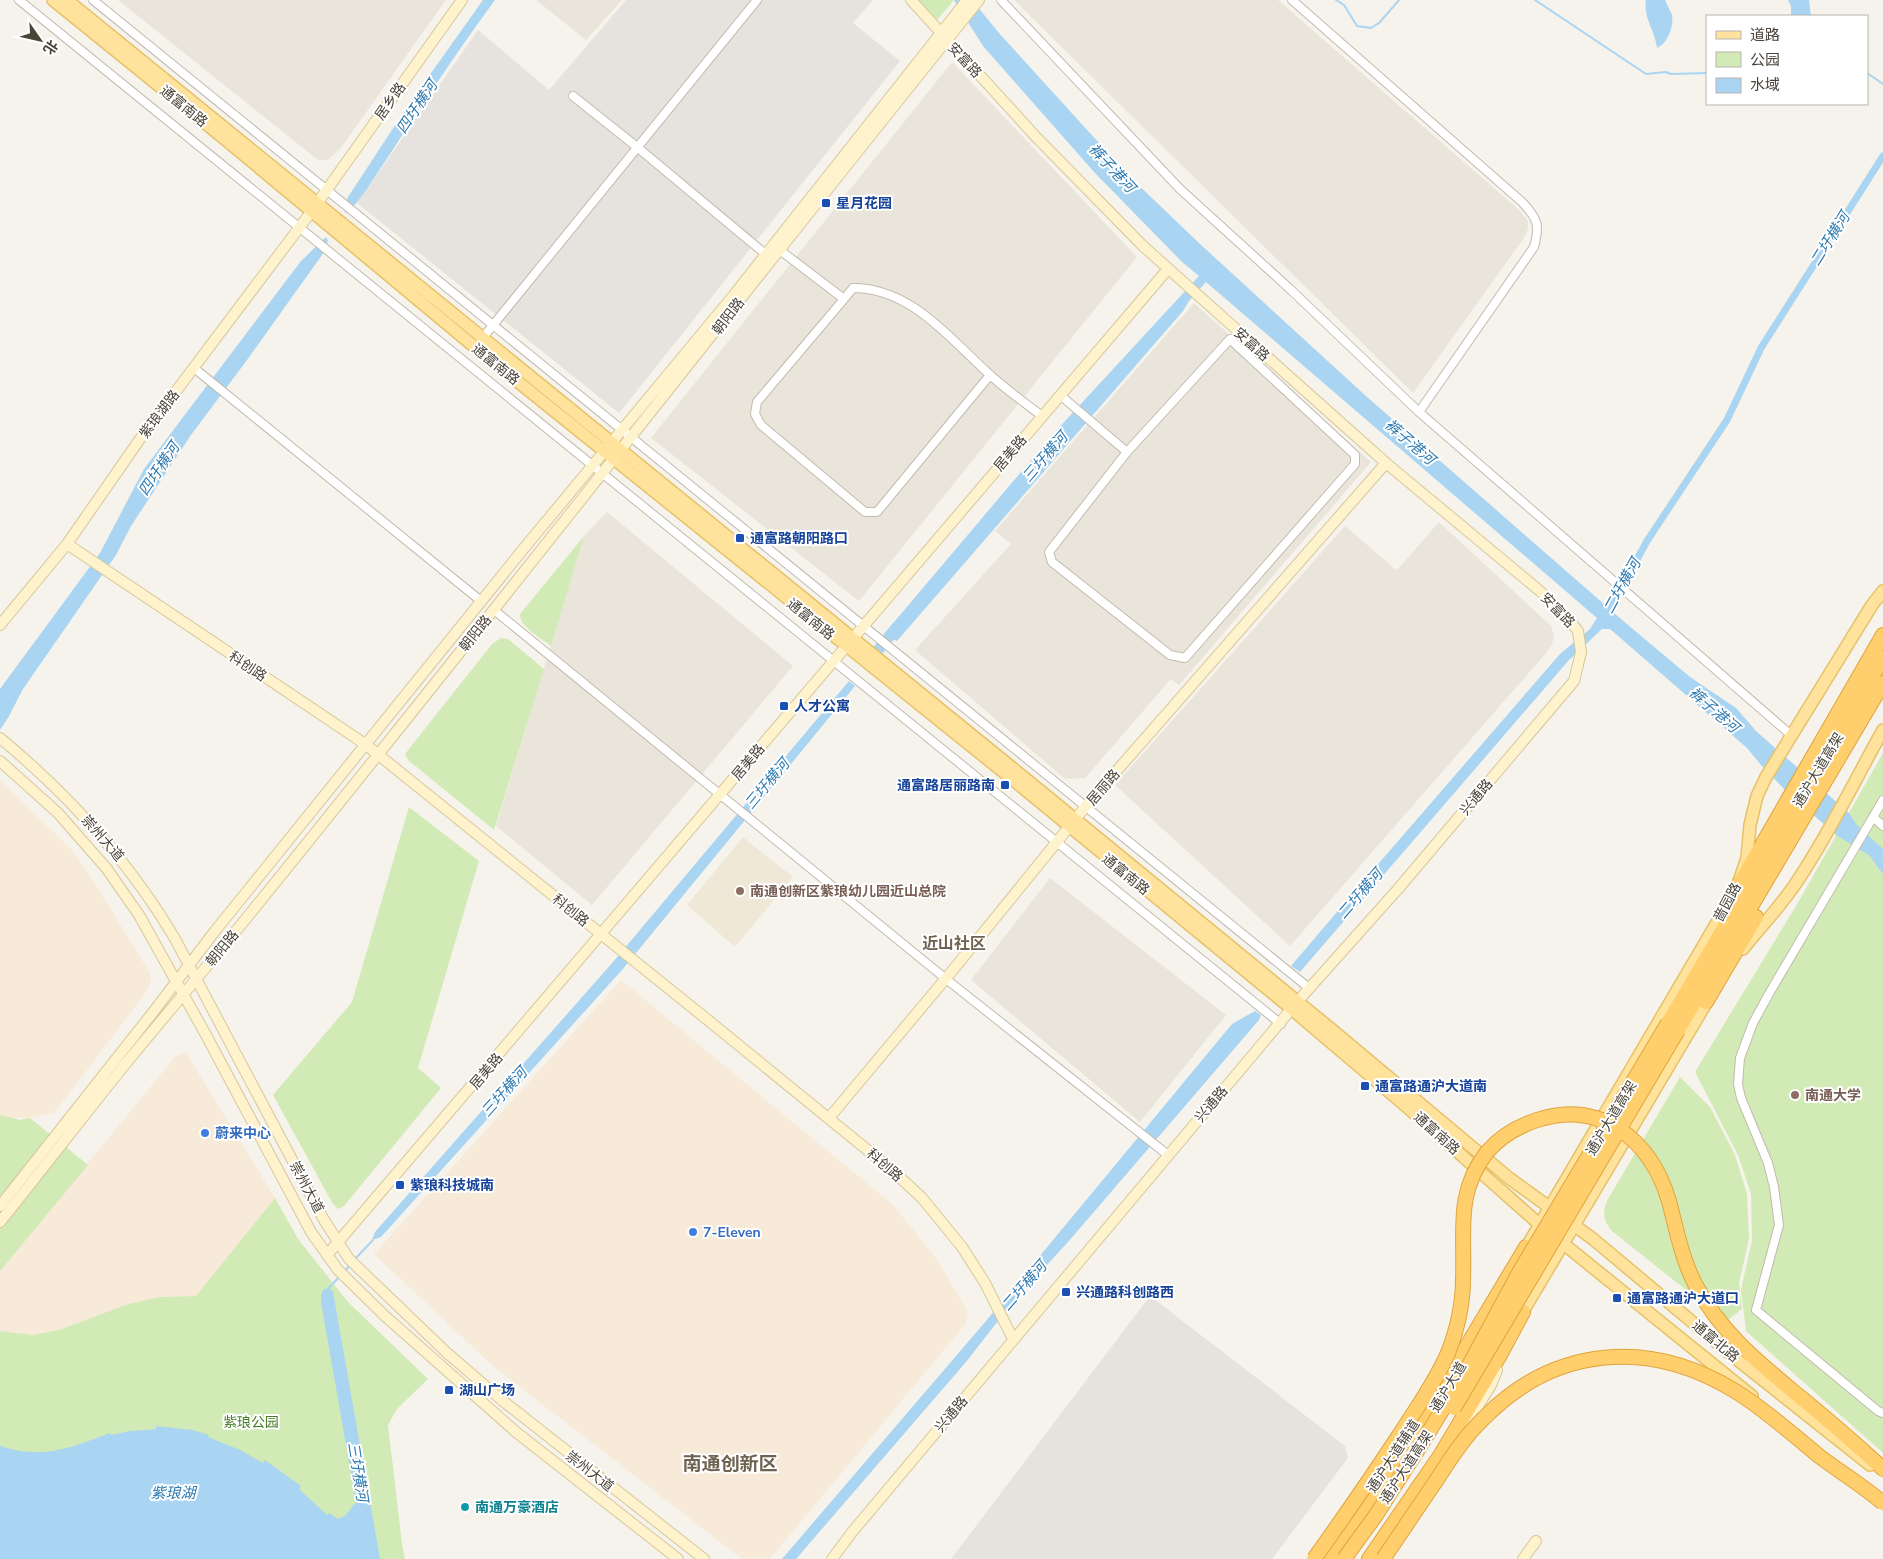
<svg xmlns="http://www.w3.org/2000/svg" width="1883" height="1559" font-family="'Nunito Sans','Noto Sans SC',sans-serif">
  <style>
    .residential { fill: #eae5da }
    .commercial { fill: #f7ead8 }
    .industrial { fill: #e6e2dd }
    .education { fill: #efe8d6 }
    .green { fill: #d2eab5 }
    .water { fill: #a9d4f2 }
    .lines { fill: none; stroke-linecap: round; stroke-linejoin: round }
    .stream { stroke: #a9d4f2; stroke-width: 2 }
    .canal { stroke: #a9d4f2; stroke-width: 7 }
    .river { stroke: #a9d4f2; stroke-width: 11 }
    .street-casing { stroke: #c2bbae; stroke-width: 10 }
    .secondary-casing { stroke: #d6c79b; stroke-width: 12 }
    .primary-casing { stroke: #e6c16a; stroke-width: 14 }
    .highway-casing { stroke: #e0a43c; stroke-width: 16 }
    .street { stroke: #fff; stroke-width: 8 }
    .secondary { stroke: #fff3cd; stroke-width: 10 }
    .primary { stroke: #ffe39c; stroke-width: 11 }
    .highway { stroke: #ffcf6e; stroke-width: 14 }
    .highway-bridge-casing { stroke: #e0a43c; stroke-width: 16; stroke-linecap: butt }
    .highway-bridge { stroke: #ffcf6e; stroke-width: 14 }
    .transit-dot { fill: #1a4fb4; stroke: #fff; stroke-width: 2 }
    .education-dot { fill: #8d6e63; stroke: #fff; stroke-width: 2 }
    .shop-dot { fill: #3f7fe0; stroke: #fff; stroke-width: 2 }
    .culture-dot { fill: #0f9aa8; stroke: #fff; stroke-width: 2 }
    .labels { text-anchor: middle; stroke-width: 4; stroke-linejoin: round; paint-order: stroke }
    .street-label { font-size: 14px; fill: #4b4439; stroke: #fff }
    .transit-label { font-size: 14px; font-weight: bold; fill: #164399; stroke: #fff; text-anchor: start }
    .education-label { font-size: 14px; font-weight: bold; fill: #785e54; stroke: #fff; text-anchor: start }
    .shop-label { font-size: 14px; font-weight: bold; fill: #366cbe; stroke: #fff; text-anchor: start }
    .park-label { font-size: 14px; fill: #4a7f2a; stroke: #fff }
    .culture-label { font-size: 14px; font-weight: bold; fill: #0d838f; stroke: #fff; text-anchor: start }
    .water-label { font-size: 15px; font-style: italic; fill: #2e7ab2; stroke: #fff }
    .quarter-label { font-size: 16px; font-weight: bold; fill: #6e6250; stroke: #fff }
    .district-label { font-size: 19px; font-weight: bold; fill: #6e6250; stroke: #fff }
  </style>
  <rect width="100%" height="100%" fill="#f6f3ec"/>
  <path class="residential" d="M 118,0 L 446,0 L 340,149 L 328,160 L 318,160 Z
    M 536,0 L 622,0 L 586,40 Z
    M 1015,0 L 1278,0 L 1520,211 L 1528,221 L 1528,229 L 1524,238 L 1413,393 L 1015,1 Z
    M 952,62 L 1137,257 L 859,601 L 651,438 Z
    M 1194,303 L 1371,462 L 1179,685 L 1171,679 L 1085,778 L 1065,779 L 915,650 L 1011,544 L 995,531 Z
    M 607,512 L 793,666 L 592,905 L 496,826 L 584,536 Z
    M 1439,522 L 1551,626 L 1554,636 L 1552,644 L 1547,652 L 1290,946 L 1115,785 L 1345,526 L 1395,569 L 1399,568 Z
    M 1050,878 L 1226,1015 L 1140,1122 L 971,980 Z"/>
  <path class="commercial" d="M 0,781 L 70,848 L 95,883 L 149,972 L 151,980 L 147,991 L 55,1112 L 30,1118 L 9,1118 L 0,1115 Z
    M 621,980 L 893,1205 L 936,1258 L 966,1308 L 968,1316 L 964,1326 L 770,1559 L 742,1559 L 493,1366 L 374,1254 Z
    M 186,1053 L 275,1198 L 196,1296 L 160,1297 L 128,1304 L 59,1330 L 33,1335 L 0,1331 L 0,1270 L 175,1057 Z"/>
  <path class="industrial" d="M 626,0 L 873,0 L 853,23 L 900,61 L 619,413 L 357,203 L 478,30 L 549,90 Z
    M 1150,1296 L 1345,1446 L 1348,1458 L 1272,1559 L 951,1559 Z"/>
  <path class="education" d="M 743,837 L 793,877 L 735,947 L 687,905 Z"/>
  <path class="green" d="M 918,0 L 954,0 L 937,20 Z
    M 584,536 L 551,646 C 541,638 519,627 520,614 Z
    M 501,638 L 508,639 L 544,669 L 494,830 L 408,760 L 405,754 L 492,644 Z
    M 1883,753 L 1883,1453 L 1746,1331 L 1741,1290 L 1752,1240 L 1751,1194 L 1738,1155 L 1695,1072 L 1796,906 Z
    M 409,807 L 479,861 L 418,1068 L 441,1088 L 344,1206 L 338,1209 L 333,1204 L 273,1095 L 352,1002 Z
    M 1680,1077 L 1710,1107 L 1735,1155 L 1747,1194 L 1749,1239 L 1739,1283 L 1742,1309 L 1725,1322 L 1702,1306 L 1681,1286 L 1612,1231 C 1603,1220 1602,1212 1608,1199 Z
    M 0,1115 L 20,1120 L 30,1118 L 88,1165 L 0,1271 Z
    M 275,1198 L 298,1239 L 348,1302 L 428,1379 L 397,1409 L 388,1425 L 402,1544 L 405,1559 L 0,1559 L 0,1331 L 33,1335 L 59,1330 L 128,1304 L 160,1297 L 196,1296 Z"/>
  <path class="water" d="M 483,0 L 495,0 C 453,57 415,116 376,175 C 370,184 354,210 345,213 L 344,207 L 348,197 L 409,104 Z
    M 954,0 L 972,0 L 999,33 L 1129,176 L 1200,244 L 1367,397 L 1628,625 L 1690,677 L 1736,708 L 1756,731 L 1849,813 L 1857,825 L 1883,849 L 1883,874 L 1869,855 L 1836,835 L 1784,789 L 1761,765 L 1747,748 L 1610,629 L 1602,629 L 1569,660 L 1300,972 L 1291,966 L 1354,892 L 1560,654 L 1590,629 L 1597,618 L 1206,282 L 1189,301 L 1183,311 L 897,641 L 884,634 L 1054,433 L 1199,276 L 1182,262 L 1095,173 L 983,46 Z
    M 1646,0 L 1665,0 C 1667,5 1670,10 1672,15 C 1674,26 1668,43 1657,48 C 1655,30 1643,18 1646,0 Z
    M 1788,0 L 1809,0 L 1811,16 L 1791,16 L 1791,6 Z
    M 326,237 L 328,241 L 322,255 L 247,360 L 191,435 L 131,526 L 116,555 L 23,689 L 9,716 L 0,730 L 0,689 L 100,553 L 144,469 L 301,261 Z
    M 849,681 L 855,686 L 622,970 L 381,1237 L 372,1240 L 375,1232 L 613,962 Z
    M 1255,1011 L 1261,1015 L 1259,1020 L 1068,1242 L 1012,1303 L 966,1362 L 796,1559 L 782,1559 L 986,1321 L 1232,1024 Z
    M 324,1289 L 331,1289 L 333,1292 L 380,1559 L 0,1559 L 0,1446 C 42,1460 71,1448 110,1433 L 111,1435 L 130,1431 L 156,1429 L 156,1426 L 192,1430 L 209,1435 L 208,1437 L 240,1450 L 263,1463 L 265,1460 L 301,1486 L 299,1489 L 327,1515 L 329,1513 L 338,1519 L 345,1516 L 356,1502 L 321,1302 L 321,1295 Z"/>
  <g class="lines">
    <path class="stream" d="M 1336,0 L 1344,5 L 1357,26 L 1371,28 L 1379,23 L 1399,0
      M 1535,0 L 1646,74 L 1666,72 L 1671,74 L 1707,73
      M 1867,73 L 1883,84
      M 355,1259 L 373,1240
      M 344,1272 L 351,1264
      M 328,1291 L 328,1289 L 339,1277"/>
    <path class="canal" d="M 1606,616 L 1647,541 L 1727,420 L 1761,348 L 1883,156"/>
    <path class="river" d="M 879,649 L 897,627"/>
    <defs>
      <path id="street" d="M 19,0 L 1281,1024
        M 93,0 L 1309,988
        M 1001,0 L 1180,189 L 1290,289 L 1419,412 L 1791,735
        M 1292,0 L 1522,202 C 1538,219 1540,225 1534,247 L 1419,412
        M 573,96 L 637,147 L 769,257
        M 777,248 L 844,299
        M 1230,339 L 1355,455 L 1355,464 L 1185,658 L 1170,655 L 1052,562 L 1049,552 L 1127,452 Z
        M 481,340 L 757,0
        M 194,368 L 481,601
        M 990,375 L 877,512 L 865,512 L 761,425 L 755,414 L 757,402 L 844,299 L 853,288 C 911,288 949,338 988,373 C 1005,389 1024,402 1042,416
        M 1060,395 L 1127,452
        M 494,610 L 946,979 L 1168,1155
        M 1883,800 L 1770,992 L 1753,1023 L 1740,1058 L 1738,1084 L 1741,1098 L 1768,1163 L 1774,1187 L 1779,1225 L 1756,1310 L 1878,1411 L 1883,1413
        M 1873,817 L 1883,826"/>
      <path id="secondary" d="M 67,544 L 365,744 L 709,1021 L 892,1170 L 922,1198 L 962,1247 L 985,1283 L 1013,1339
        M 0,625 L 67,544 L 140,439 L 311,212 L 462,0
        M 0,738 C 69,795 128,860 174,937 L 324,1220 L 349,1259 L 446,1352 L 503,1401 L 704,1559
        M 0,761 L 58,813 L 107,869 L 139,915 L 206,1035 L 311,1232 L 338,1270 L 385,1316 L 516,1432 L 678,1559
        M 829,1118 L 957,965 L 1086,806 L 1386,463
        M 0,1206 L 154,1011 L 215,931 L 525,547 L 733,296 L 967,0
        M 0,1222 C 43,1169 84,1115 127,1062 C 169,1011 212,961 253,910 C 497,609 736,302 979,0
        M 327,1255 L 1168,269
        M 1459,1437 L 1491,1385 L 1497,1370
        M 832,1559 L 853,1531 L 1298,1001 L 1398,889 L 1574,681 L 1581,652 L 1578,631 L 1566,616 L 1541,592 L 1386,463 L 1143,246 L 1037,138 L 911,0
        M 1523,1559 L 1536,1541"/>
      <path id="primary" d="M 53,0 L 226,140 L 476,348 L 1011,778 L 1281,1000 L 1407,1107 L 1539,1224 L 1752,1396
        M 67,0 L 1032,784 L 1331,1029 L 1509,1178 L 1593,1239 L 1734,1357 L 1870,1465
        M 1743,949 C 1761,926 1782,905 1798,880 C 1830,832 1855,780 1883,730
        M 1523,1253 L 1736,890 L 1747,858 L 1750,825 L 1757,796 L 1766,777 L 1872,605 L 1883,591
        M 1519,1318 L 1711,995"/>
      <path id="highway" d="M 1736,890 L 1883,635
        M 1706,1002 L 1756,917
        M 1668,1023 L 1883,658
        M 1678,1030 L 1883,683
        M 1669,1201 C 1676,1228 1682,1259 1695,1284 C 1721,1333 1758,1362 1800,1397 C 1828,1420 1856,1444 1883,1469
        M 1329,1559 L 1366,1507 L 1412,1438 L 1526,1247
        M 1369,1559 L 1440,1456 L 1500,1355 L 1523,1312"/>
    </defs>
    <use href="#street" class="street-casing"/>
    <use href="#secondary" class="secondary-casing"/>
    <use href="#primary" class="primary-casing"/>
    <use href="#highway" class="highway-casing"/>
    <use href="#street" class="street"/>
    <use href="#secondary" class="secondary"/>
    <use href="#primary" class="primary"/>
    <use href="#highway" class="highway"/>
    <defs>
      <path id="highway-bridge" d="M 1454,1408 L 1678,1030
        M 1314,1559 C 1344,1517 1373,1475 1402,1431 C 1418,1406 1436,1381 1448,1353 C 1457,1330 1463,1304 1463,1279 C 1465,1232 1455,1193 1487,1152 C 1500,1137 1519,1126 1537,1120 C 1602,1099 1651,1141 1669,1201
        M 1344,1559 L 1376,1515 L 1422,1443 L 1466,1371 L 1520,1271 L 1668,1023
        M 1383,1559 C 1401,1533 1418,1507 1436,1481 C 1450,1459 1465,1436 1484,1418 C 1556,1345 1650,1339 1735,1391 C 1766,1410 1792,1434 1819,1456 C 1840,1472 1863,1486 1883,1503"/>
    </defs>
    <use href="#highway-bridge" class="highway-bridge-casing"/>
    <use href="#highway-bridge" class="highway-bridge"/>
  </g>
  <g class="transit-dot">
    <rect x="821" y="198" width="10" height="10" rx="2.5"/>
    <rect x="735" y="533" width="10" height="10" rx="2.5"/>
    <rect x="779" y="701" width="10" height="10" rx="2.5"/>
    <rect x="1000" y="780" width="10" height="10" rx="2.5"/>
    <rect x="1360" y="1081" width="10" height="10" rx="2.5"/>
    <rect x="395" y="1180" width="10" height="10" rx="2.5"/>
    <rect x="1061" y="1287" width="10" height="10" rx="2.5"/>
    <rect x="1612" y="1293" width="10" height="10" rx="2.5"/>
    <rect x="444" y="1385" width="10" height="10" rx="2.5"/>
  </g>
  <g class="education-dot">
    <circle cx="740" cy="891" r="5"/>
    <circle cx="1795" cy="1095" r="5"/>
  </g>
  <g class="shop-dot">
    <circle cx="205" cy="1133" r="5"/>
    <circle cx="693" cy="1232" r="5"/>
  </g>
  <circle class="culture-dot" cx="465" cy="1507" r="5"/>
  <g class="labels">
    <g class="street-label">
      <text transform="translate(965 60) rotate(47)" y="5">安富路</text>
      <text transform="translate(390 101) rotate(-55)" y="5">居乡路</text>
      <text transform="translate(184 106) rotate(39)" y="5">通富南路</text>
      <text transform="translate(728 316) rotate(-52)" y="5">朝阳路</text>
      <text transform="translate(1252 344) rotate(42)" y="5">安富路</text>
      <text transform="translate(496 364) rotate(39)" y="5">通富南路</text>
      <text transform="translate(159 414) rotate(-53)" y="5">紫琅湖路</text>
      <text transform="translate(1010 453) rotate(-50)" y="5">居美路</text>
      <text transform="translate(1558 610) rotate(46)" y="5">安富路</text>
      <text transform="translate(811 619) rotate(39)" y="5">通富南路</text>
      <text transform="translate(475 633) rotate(-51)" y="5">朝阳路</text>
      <text transform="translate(248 666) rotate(34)" y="5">科创路</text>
      <text transform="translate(748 762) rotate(-50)" y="5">居美路</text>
      <text transform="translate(1818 770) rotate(-59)" y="5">通沪大道高架</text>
      <text transform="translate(1103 787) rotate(-49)" y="5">居丽路</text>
      <text transform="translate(1476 797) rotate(-50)" y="5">兴通路</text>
      <text transform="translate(103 838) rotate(49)" y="5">崇州大道</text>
      <text transform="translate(1126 874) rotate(39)" y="5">通富南路</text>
      <text transform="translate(1727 902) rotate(-62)" y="5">啬园路</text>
      <text transform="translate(571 910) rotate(39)" y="5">科创路</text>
      <text transform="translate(222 948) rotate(-50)" y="5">朝阳路</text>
      <text transform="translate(486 1071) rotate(-50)" y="5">居美路</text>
      <text transform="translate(1211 1104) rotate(-50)" y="5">兴通路</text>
      <text transform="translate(1611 1118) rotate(-59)" y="5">通沪大道高架</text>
      <text transform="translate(1437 1133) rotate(42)" y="5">通富南路</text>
      <text transform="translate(885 1165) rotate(41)" y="5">科创路</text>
      <text transform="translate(307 1187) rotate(62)" y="5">崇州大道</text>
      <text transform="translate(1716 1341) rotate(40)" y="5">通富北路</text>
      <text transform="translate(1448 1387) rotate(-59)" y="5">通沪大道</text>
      <text transform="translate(951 1414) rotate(-50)" y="5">兴通路</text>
      <text transform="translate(1393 1456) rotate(-57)" y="5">通沪大道辅道</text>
      <text transform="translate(1406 1467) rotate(-57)" y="5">通沪大道高架</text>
      <text transform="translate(590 1471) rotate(38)" y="5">崇州大道</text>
    </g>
    <g class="transit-label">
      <text x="836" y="208">星月花园</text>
      <text x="750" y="543">通富路朝阳路口</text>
      <text x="794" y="711">人才公寓</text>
      <text x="995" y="790" text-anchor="end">通富路居丽路南</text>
      <text x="1375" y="1091">通富路通沪大道南</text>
      <text x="410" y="1190">紫琅科技城南</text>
      <text x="1076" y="1297">兴通路科创路西</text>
      <text x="1627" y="1303">通富路通沪大道口</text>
      <text x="459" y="1395">湖山广场</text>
    </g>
    <g class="education-label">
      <text x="750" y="896">南通创新区紫琅幼儿园近山总院</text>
      <text x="1805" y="1100">南通大学</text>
    </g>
    <g class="shop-label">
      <text x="215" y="1138">蔚来中心</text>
      <text x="703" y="1237">7-Eleven</text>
    </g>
    <g class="park-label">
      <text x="251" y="1427">紫琅公园</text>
    </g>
    <g class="culture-label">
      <text x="475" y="1512">南通万豪酒店</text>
    </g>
    <g class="water-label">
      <text transform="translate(417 107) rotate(-56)" y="5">四圩横河</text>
      <text transform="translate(1112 168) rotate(47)" y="5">裤子港河</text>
      <text transform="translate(1830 239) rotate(-58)" y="5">二圩横河</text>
      <text transform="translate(1410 442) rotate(41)" y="5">裤子港河</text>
      <text transform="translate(1045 457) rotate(-49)" y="5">三圩横河</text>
      <text transform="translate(159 469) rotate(-56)" y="5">四圩横河</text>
      <text transform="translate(1622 586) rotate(-61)" y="5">二圩横河</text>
      <text transform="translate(1714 710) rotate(41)" y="5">裤子港河</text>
      <text transform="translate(767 784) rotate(-50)" y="5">三圩横河</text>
      <text transform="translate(1360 894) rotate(-49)" y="5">二圩横河</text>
      <text transform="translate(504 1092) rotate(-48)" y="5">三圩横河</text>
      <text transform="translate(1024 1286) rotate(-49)" y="5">二圩横河</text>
      <text transform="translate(358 1472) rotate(81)" y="5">三圩横河</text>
      <text x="173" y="1498">紫琅湖</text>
    </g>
    <g class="quarter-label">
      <text x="954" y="949">近山社区</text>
    </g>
    <g class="district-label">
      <text x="730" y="1470">南通创新区</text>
    </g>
  </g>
  <rect x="1706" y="15" width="162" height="90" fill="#ffffff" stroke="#b7b4b0"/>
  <rect x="1716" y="31" width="25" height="8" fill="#ffe39c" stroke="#b7b4b0"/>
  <text x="1750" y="40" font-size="15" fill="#4b4439">道路</text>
  <rect x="1716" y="52" width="25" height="15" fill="#d2eab5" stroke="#b7b4b0"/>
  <text x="1750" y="65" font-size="15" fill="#4b4439">公园</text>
  <rect x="1716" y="78" width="25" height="15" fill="#a9d4f2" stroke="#b7b4b0"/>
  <text x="1750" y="90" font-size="15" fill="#4b4439">水域</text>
  <g transform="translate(40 40) rotate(124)" stroke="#ffffff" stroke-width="4" paint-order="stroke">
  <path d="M0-4L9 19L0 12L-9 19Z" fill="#4b4439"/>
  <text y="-8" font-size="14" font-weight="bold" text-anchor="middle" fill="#4b4439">北</text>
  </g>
</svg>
